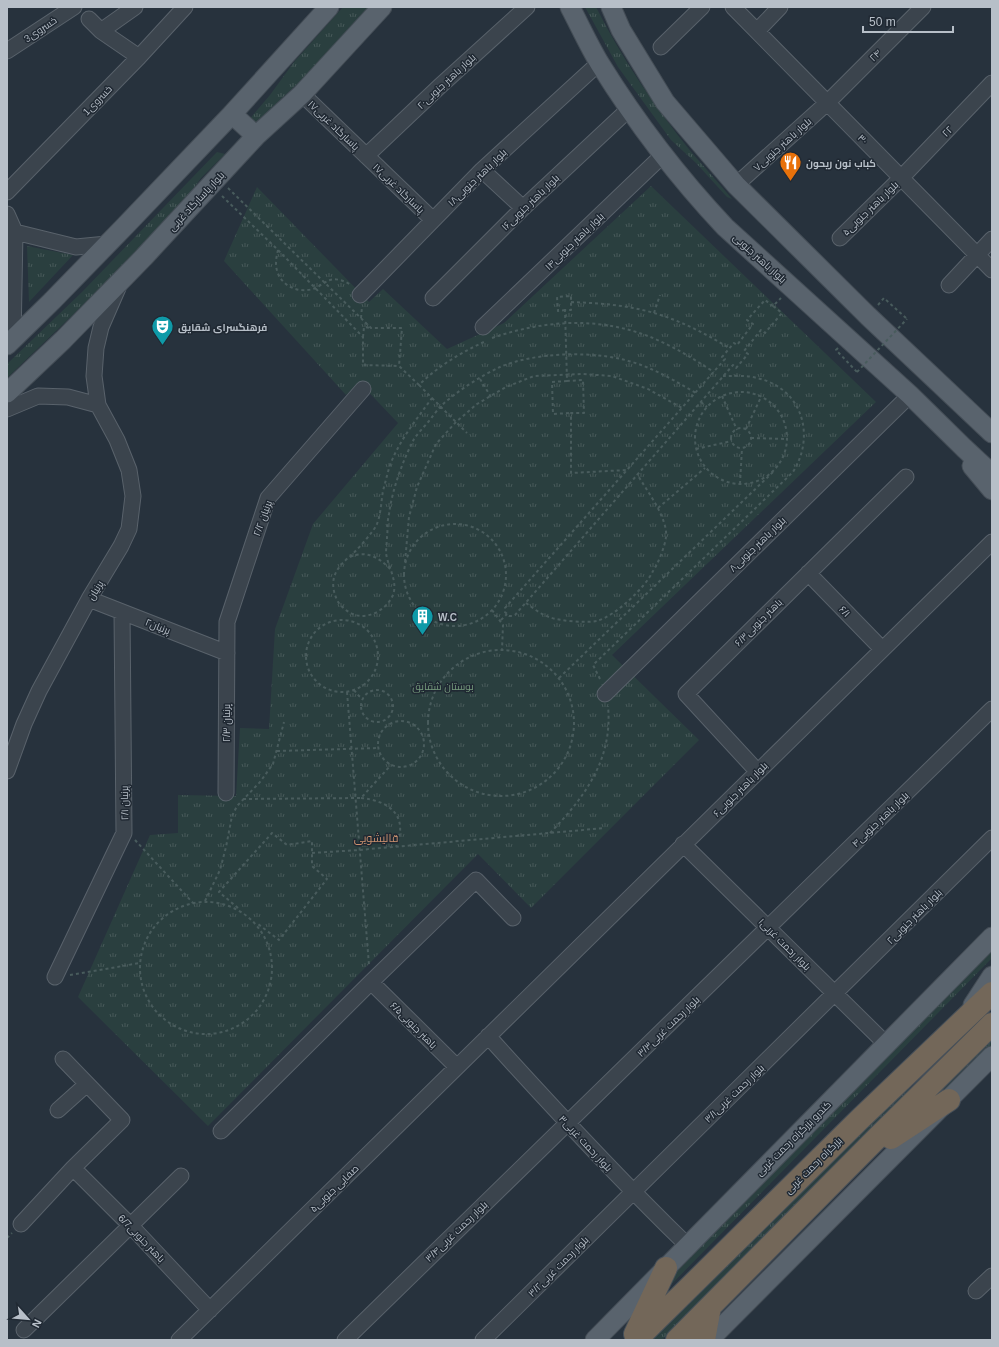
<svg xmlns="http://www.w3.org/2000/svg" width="999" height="1347" font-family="Helvetica,Cairo,sans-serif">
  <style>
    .grass { fill: url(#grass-tufts) }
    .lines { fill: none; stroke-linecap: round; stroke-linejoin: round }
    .minor-casing { stroke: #59626b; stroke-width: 17 }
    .major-casing { stroke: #444d56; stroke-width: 21 }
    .highway-casing { stroke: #464f58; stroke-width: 24 }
    .path { stroke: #495c5d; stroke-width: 2; stroke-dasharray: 3 3; stroke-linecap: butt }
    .minor { stroke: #3b444d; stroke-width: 15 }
    .major { stroke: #59636d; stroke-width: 19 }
    .highway { stroke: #736759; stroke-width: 22 }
    .path-bridge { stroke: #495c5d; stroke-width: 2; stroke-dasharray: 3 3; stroke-linecap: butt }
    .labels { text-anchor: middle; stroke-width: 3; stroke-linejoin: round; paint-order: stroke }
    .street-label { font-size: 10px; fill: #b7bfc8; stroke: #202933 }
    .poi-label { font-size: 10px; font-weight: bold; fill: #b7bfc8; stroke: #202933; text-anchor: start }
    .park-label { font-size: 10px; fill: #779c7e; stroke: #202933 }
    .neighbourhood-label { font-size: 11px; fill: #cc926f; stroke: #202933 }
  </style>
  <defs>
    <pattern id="grass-tufts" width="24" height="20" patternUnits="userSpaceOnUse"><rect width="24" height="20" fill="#2a3f3f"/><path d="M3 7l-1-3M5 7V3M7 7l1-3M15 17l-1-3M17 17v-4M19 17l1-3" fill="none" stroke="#475959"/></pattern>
  </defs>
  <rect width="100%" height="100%" fill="#27323d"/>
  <path class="grass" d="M 343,7 L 369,7 L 311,71 L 251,127 L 247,122 L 270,95 L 294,62 Z
    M 585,7 L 596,7 C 622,59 655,107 692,153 C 705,168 719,183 732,199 L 727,197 L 696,163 L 671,140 L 618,67 Z
    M 217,152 L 225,154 L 201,178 L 177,212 L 105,284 L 7,378 L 7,364 L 82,292 Z
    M 651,186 L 876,402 L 612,655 L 699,740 L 531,908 L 478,854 L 208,1126 L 78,997 L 150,835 L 178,833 L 178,795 L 236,796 L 240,728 L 269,729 L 275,629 L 313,524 L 398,423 L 359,382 L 346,395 L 224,261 L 257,187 L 369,302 L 383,289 L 447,349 L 504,323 Z
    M 27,246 L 73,255 L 29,302 Z
    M 992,950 L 992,958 L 656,1300 L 673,1274 Z
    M 992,1040 L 992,1047 L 936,1103 L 925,1108 Z
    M 908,1087 L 912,1091 L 662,1340 L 648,1340 Z"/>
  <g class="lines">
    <defs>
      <path id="minor" d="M 733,7 L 992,270
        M 89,19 L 101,31 L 139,57
        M 101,31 L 135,7
        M 757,31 L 780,7
        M 661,47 L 702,7
        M 7,51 L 74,7
        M 302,94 L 433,220
        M 366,156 L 440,86 L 527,7
        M 482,170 L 523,208
        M 736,185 L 827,103 L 923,7
        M 7,192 L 139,57 L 185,7
        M 7,214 L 15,232 L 13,340
        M 15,232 L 76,247 L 107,244
        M 840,238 L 901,178 L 992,83
        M 949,285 L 992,239
        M 360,295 L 482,170 L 599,63
        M 433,298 L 523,208 L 629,109
        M 483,327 L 664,154
        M 7,409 L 38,396 L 68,397 L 98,405
        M 808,573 L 882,649
        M 89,599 L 227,653
        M 605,694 L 910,395
        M 7,771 L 24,724 L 39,691 L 89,599 L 121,546 L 129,529 L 133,496 L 129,470 L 117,440 L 98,405 L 94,376 L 96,348 L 101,327 L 118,288
        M 757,771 L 686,694 L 906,477
        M 226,793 L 227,622 L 268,498 L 363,389
        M 683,844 L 886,1044
        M 55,977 L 124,833 L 122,612
        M 371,982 L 457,1067
        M 488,1036 C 553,1108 618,1178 687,1245
        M 58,1110 L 87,1084
        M 221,1131 L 371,982 L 476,880 L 513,918
        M 73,1168 L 131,1226 L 210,1310
        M 21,1224 L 73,1168 L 122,1120 L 63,1059
        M 976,1291 L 992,1276
        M 24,1330 L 181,1176
        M 179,1340 L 992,542
        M 345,1340 L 992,709
        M 483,1340 L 992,838"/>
      <path id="major" d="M 570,7 C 580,26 589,46 600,64 C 636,122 678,177 725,227 L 910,395 L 964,448 L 992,474
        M 611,7 L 621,30 L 665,102 L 736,185 L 868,316 L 992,433
        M 232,114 L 256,136
        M 7,345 L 52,301 L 126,225 L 232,114 L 329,7
        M 7,393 L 63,340 L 144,257 L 256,136 L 302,94 L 382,7
        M 972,466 L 992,490
        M 973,1005 L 992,976
        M 595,1340 L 992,937
        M 709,1340 L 992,1056"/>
      <path id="highway" d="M 891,1138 L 949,1100
        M 635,1334 L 666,1268
        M 636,1340 L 860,1119 L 992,993
        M 677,1340 L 879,1136 L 992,1024
        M 704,1340 L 710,1307"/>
    </defs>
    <use href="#minor" class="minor-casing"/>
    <use href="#major" class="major-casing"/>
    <use href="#highway" class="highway-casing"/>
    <path class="path" d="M 228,188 L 371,328 L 402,328 L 399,366 L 419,385 C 438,366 462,352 486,341
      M 222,196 L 278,250 L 363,337 L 363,365 L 399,366
      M 278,250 C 277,254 276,259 276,263 C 276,283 295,294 313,289 C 319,287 324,282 330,280 C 337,278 345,281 351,285
      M 571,302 C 592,303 613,304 633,308 C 667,314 700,330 729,348
      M 878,305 L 884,298 L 907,319
      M 773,306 L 765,300 L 747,320 L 753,324 L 737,345 L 734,343 L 722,357 L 725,359 L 505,608 L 505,612 L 509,616 L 512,616 L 515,615 L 733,365 L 736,368 L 748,354 L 744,351 L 761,330 L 765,333 L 782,313 L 773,306 L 781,298
      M 565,310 L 558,311 L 557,297 L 571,296 L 571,310 L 565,310 L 567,381 L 583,380 L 584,413 L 571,413 L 571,473 L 627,470
      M 654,313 L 660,295
      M 361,318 L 362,307
      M 363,337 L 364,327 L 370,328
      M 492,338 C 550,318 610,316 666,344 C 683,352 698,362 714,372
      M 838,348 L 836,350 L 857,372
      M 480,379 L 491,397
      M 567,381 L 552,382 L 553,414 L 571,413
      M 419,385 L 432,398 C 416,420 398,442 389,468 C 387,476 385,483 383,491 C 381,502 381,516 376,526 C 372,533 355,553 348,558 C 334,570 329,582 337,600 C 340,606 347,612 355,615 C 370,619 387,609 393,595 C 398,581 388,567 386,553 C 386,548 387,542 387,537 C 388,529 387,521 389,514 C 392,490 403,460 414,439 C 418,433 424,427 429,421 C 433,416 437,410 441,406 C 457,391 481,376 500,367 C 533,353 586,351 621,359 C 648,365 672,379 696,393
      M695 438a46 46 0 1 1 92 0a46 46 0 1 1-92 0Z
      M 722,396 L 737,430
      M 432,398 L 467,433
      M 701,402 L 707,407
      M731 438a10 10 0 1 1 20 0a10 10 0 1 1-20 0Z
      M 746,429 L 761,397
      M 751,438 L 787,439
      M 696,449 L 732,441
      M 740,484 L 742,448
      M 658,508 L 705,468
      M404 575a51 51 0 1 1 102 0a51 51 0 1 1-102 0Z
      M 350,557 C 365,550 379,557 390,569
      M 405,562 L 409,517 L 417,487 L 436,444 L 456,422 L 477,404 L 506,387 L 534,376 L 582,374 L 612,376 L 648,389 L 682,408
      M 526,603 C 533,608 540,614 549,617 C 559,621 586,623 597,621 C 615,616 645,588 653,571 C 658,564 665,546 666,537 C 668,518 647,491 637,474
      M 492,610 L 503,625 L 502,650
      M306 656a36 36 0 1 1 72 0a36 36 0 1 1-72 0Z
      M 501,620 L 507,614
      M428 723a73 73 0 1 1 146 0a73 73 0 1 1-146 0Z
      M 559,678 L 773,472
      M 600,679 L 593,665 L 793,472 C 816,435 802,388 757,378 C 746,375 734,376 723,376
      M 354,690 L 359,696 L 363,698
      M361 706a16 16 0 1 1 32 0a16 16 0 1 1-32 0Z
      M 347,692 L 369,965
      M378 744a23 23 0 1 1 46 0a23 23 0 1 1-46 0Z
      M 277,751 L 378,748
      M 361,798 C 390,801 409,816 396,847
      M 243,799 L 361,798 L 391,765
      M 550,833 C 585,797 613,759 608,706
      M 135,840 L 193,903
      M 312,853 L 359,850 L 605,828
      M 205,901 L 220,870 L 226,847 L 232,816 L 237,806 L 260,782 L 273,764 L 284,722
      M140 968a66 66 0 1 1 132 0a66 66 0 1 1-132 0Z
      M 238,908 L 219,892 L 272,833 L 287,845 L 312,841 L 312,866 L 327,879 L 279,940 L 258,924
      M 70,975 L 140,963
      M 7,1238 L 12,1233"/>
    <use href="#minor" class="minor"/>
    <use href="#major" class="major"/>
    <use href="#highway" class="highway"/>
    <path class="path-bridge" d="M 857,372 L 907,319"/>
  </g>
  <defs>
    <symbol id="restaurant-pin" viewBox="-11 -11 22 30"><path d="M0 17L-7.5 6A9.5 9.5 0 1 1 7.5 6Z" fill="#e8710a" stroke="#202933"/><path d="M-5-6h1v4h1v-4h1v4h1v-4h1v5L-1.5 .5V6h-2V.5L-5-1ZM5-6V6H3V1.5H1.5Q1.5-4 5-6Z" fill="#fff"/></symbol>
    <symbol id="theatre-pin" viewBox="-11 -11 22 30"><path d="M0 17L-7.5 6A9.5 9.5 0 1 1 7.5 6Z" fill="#0f9aa8" stroke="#202933"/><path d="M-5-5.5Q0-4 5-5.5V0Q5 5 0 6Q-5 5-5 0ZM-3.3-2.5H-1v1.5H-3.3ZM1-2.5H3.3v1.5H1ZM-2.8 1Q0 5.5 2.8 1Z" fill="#fff"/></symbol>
    <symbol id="building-pin" viewBox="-11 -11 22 30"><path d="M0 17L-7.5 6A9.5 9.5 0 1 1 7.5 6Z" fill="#0f9aa8" stroke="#202933"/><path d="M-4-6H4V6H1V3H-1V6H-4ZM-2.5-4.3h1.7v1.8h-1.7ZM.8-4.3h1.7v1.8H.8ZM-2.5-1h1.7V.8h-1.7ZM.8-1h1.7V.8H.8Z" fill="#fff"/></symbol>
  </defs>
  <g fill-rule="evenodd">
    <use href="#restaurant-pin" x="778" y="150" width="25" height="34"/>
    <use href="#theatre-pin" x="150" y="314" width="25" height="34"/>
    <use href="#building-pin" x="410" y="604" width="25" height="34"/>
  </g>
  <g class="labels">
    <g class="street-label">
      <text transform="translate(40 29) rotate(-34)" y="4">3خسروى</text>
      <text transform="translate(875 55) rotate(-45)" y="4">۲۴</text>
      <text transform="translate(446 81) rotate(-43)" y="4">بلوار باهنر جنوبی۲۰</text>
      <text transform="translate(97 100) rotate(-46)" y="4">خسروى1</text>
      <text transform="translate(334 125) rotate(44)" y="4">پاسارگاد غربی۱۷</text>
      <text transform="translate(947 131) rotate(-46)" y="4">۲۲</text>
      <text transform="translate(863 139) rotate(45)" y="4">۳۰</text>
      <text transform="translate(782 144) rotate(-42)" y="4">بلوار باهنر جنوبی۷</text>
      <text transform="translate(477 177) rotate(-44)" y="4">۱۸بلوار باهنر جنوبی</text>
      <text transform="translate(399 188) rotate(44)" y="4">۱۷پاسارگاد غربی</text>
      <text transform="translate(196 201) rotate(-47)" y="4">بلوار پاسارگاد غربی</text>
      <text transform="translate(530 202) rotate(-44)" y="4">بلوار باهنر جنوبی۱۶</text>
      <text transform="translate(870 208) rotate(-44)" y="4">۵بلوار باهنر جنوبی</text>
      <text transform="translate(574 241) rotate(-44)" y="4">بلوار باهنر جنوبی۱۴</text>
      <text transform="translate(760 258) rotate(42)" y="4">بلوار باهنر جنوبی</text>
      <text transform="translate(262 518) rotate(-70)" y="4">پرنیان ۲/۲</text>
      <text transform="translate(757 544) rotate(-44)" y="4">۸بلوار باهنر جنوبی</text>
      <text transform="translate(95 590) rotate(-59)" y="4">پرنیان</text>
      <text transform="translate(845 611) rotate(46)" y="4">۶/۱</text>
      <text transform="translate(758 622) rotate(-45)" y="4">۶/۳باهنر جنوبی</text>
      <text transform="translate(158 626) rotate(22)" y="4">پرنیان۲</text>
      <text transform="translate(226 723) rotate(-90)" y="4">پرنیان ۲/۳</text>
      <text transform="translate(740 789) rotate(-45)" y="4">بلوار باهنر جنوبی۶</text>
      <text transform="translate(124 803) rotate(-91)" y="4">پرنیان ۲/۱</text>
      <text transform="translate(880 819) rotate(-44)" y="4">بلوار باهنر جنوبی۴</text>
      <text transform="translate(914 916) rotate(-45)" y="4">بلوار باهنر جنوبی۲</text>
      <text transform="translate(785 944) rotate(45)" y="4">بلوار رحمت غربی۱</text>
      <text transform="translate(414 1025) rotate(45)" y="4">باهنر جنوبی۶/۵</text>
      <text transform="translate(668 1026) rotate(-44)" y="4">بلوار رحمت غربی۳/۳</text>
      <text transform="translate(734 1093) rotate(-44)" y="4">بلوار رحمت غربی۳/۱</text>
      <text transform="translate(793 1138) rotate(-45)" y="4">کندرو بزرگراه رحمت غربی</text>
      <text transform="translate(586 1143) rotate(47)" y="4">بلوار رحمت غربی۳</text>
      <text transform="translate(813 1165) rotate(-45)" y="4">بزرگراه رحمت غربی</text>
      <text transform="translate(334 1188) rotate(-44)" y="4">صفایی جنوبی۵</text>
      <text transform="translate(456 1231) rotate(-44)" y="4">بلوار رحمت غربی۳/۴</text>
      <text transform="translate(142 1238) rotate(46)" y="4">6/7باهنر جنوبی</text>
      <text transform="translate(558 1266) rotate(-45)" y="4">بلوار رحمت غربی۳/۲</text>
    </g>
    <g class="poi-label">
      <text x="806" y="167">کباب نون ریحون</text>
      <text x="178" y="331">فرهنگسرای شقایق</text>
      <text x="438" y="621">W.C</text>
    </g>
    <g class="park-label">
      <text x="443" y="690">بوستان شقایق</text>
    </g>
    <g class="neighbourhood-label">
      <text x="376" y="842">قالیشویی</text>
    </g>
  </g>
  <rect width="999" height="1347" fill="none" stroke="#b7bfc8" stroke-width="16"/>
  <g transform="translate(28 1319) rotate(117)" stroke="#202933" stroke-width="3" paint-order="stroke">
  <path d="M0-3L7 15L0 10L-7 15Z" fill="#b7bfc8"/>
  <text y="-6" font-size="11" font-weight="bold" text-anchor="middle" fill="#b7bfc8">N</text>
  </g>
  <path d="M863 26v6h90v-6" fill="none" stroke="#b7bfc8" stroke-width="2"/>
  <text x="869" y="26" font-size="12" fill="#b7bfc8" stroke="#202933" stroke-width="3" paint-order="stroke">50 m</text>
</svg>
